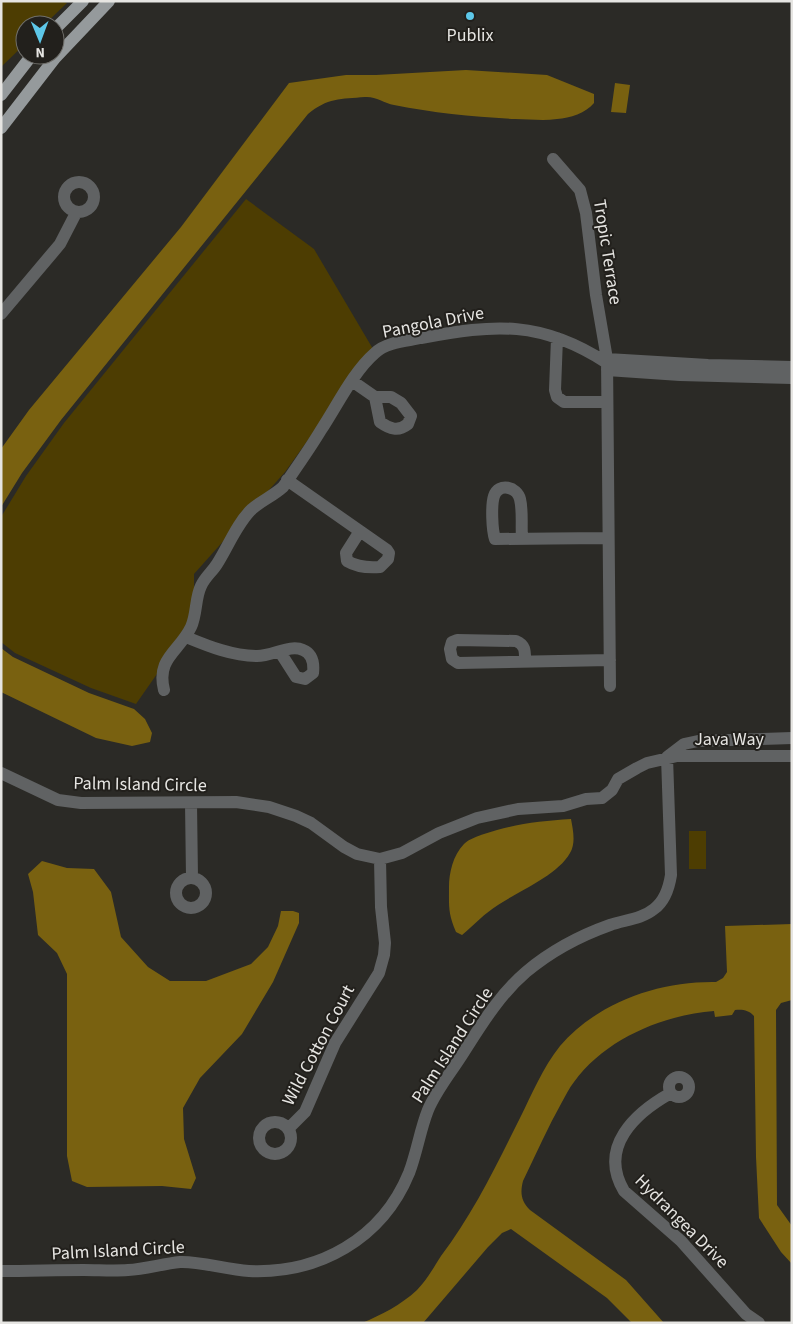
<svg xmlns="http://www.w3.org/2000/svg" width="793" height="1324" font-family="'Source Sans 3',sans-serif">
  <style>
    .green { fill: #4d3d02 }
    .water { fill: #796110 }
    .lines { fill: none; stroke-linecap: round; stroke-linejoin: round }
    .minor { stroke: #606263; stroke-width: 12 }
    .major { stroke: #959a9c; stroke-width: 12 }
    .poi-dot { fill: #5dc7e8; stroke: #22201c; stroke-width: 2 }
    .labels { text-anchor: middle; stroke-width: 4; stroke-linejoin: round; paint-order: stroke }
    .poi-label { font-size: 18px; fill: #e6e5e2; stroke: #22201c }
    .street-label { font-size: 18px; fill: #e6e5e2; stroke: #22201c }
  </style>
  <rect width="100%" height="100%" fill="#2b2a26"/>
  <path class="green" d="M 1,1 L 60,1 L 67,3 L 44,25 L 25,25 L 25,44 L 1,67 Z
    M 246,199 L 314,249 L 373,349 L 285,472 L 194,574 L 194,621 L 136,704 L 91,688 L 15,653 L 1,642 L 1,517 L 26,476 L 64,423 Z
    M 689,831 L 706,831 L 706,869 L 689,869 Z"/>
  <path class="water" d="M 466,70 L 547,75 L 594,94 L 594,103 C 586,113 570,118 557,119 C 543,121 529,119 515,119 C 474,117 434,113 394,105 C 384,103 375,96 365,97 C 341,99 327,98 308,114 L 61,420 L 22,473 L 1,507 L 1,449 L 29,410 L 181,227 L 289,83 L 346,75 L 376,75 Z
    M 615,83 L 630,85 L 626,113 L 611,112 Z
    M 1,648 L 13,657 L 89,693 L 134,709 L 145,719 L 152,733 L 150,742 L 132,746 L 96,738 L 1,692 Z
    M 571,819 C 573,830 576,843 570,853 C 558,875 519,891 498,905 C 485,913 474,925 462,935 L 456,932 C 448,913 449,907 449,887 C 449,873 453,855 464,844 C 469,839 478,836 484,834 C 513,824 541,821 571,819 Z
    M 42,861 L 67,868 L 94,869 L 111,892 L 121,937 L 148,967 L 170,981 L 206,981 L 251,964 L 268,947 L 278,926 L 281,911 L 293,911 L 299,913 L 299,923 L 273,982 L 242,1034 L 200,1078 L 183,1108 L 184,1139 L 196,1178 L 191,1189 L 162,1186 L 87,1187 L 72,1181 L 67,1156 L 67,974 L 57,953 L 38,935 L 33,892 L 28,874 Z
    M 792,924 L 792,1000 L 781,1003 L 776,1010 L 777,1205 L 792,1226 L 792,1264 L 781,1252 L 759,1218 L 756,1157 L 754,1016 C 749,1010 742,1009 735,1010 L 732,1015 L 715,1017 L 714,1011 C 663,1015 605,1039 574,1082 C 569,1088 566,1095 562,1102 C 548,1127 536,1154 523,1181 C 520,1193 521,1201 530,1210 L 626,1280 L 664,1323 L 632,1323 L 607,1298 L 511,1229 L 502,1233 L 488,1247 L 423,1323 L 362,1323 C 381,1315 401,1305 417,1290 C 426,1281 434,1267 441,1256 C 473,1214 496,1166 520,1118 C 532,1094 543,1067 560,1046 C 598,1002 659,981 716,982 L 723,978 L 727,972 L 725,926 Z"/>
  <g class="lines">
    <path class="minor" d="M 553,159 L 580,190 L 586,213 L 596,295 L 607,359 L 610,686
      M64 197a15 15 0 1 1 30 0a15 15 0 1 1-30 0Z
      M 1,314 L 60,244 L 76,213
      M 557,338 L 555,390 L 557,397 L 564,402 L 607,402
      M 607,359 L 708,365 L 792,367
      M 607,370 L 680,375 L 792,378
      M 352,381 L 375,397 L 391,397 L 401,403 L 411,416 L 408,424 C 398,432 390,429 380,422 L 375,397
      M 287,480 L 387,550 L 389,553 L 388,559 L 380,567 C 368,568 357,567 347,561 L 346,553 L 360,531
      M 522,539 C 521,526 523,511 520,499 C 517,487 499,482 494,496 C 491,505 492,530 495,539 C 533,539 570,538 608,538
      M 186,637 C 208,646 232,656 257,656 C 273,656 290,644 303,650 C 313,654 314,664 313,673 L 305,679 L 296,677 L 280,652
      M 525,662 C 525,652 526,645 516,641 L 457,640 L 452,642 L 450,649 L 452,659 L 458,663 L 610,660
      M 164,690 C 156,658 179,652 191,627 C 197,614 195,598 201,586 C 205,577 212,572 217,564 C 228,547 237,523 252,509 C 261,501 273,496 283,487 C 296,468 309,450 321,430 C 337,406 353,372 375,353 C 386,342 407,341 421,338 C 495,324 541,320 607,363
      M 1,773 L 58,800 L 81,803 L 236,802 L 269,807 L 296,816 L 311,823 L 344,847 L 357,854 L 380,859 L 402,853 L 439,833 L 477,818 L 518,809 L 563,806 L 586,799 L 602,798 L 612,790 L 618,779 L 637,768 L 647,763 L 677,756 L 792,756
      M 191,803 L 192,878
      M176 893a15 15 0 1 1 30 0a15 15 0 1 1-30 0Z
      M669 1087a10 10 0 1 1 20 0a10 10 0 1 1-20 0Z
      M 671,1093 C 635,1113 598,1147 624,1191 L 681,1241 L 746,1314 L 759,1323
      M259 1138a16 16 0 1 1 32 0a16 16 0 1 1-32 0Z
      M 288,1129 L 305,1112 L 335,1043 L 379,973 L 384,955 L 385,943 L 381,907 L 380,859
      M 1,1271 C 29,1271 57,1270 84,1270 C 99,1270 114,1271 128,1270 C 145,1269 162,1264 180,1262 C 200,1261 227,1270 249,1271 C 319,1274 382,1239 409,1173 C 417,1152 420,1130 428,1110 C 436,1091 449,1075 460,1058 C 480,1027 498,996 526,972 C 551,951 579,936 610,925 C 624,920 642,919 654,909 C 665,901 669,888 671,875 L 667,757 L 684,744 L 698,741 L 792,738"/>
    <path class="major" d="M 55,29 L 83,1
      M 1,95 L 32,55
      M 1,128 L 55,58 L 109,1"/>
  </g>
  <circle class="poi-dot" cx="470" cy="16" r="5"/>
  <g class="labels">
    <g class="poi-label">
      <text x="470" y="41">Publix</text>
    </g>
    <g class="street-label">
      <text transform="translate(608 252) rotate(81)" y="6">Tropic Terrace</text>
      <text transform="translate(433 322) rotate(-11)" y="6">Pangola Drive</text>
      <text x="729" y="745">Java Way</text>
      <text transform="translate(140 784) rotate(1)" y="6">Palm Island Circle</text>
      <text transform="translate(318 1045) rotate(-62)" y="6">Wild Cotton Court</text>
      <text transform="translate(452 1045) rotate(-57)" y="6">Palm Island Circle</text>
      <text transform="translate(682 1221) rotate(45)" y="6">Hydrangea Drive</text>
      <text transform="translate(118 1250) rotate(-3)" y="6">Palm Island Circle</text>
    </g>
  </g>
  <rect width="793" height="1324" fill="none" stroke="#e6e5e2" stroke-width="5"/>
  <g transform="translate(40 40) rotate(179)"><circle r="24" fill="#22201c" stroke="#706f6b"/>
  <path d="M0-4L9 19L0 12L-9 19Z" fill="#5dc7e8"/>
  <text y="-8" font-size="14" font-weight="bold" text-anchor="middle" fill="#e6e5e2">N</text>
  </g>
</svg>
